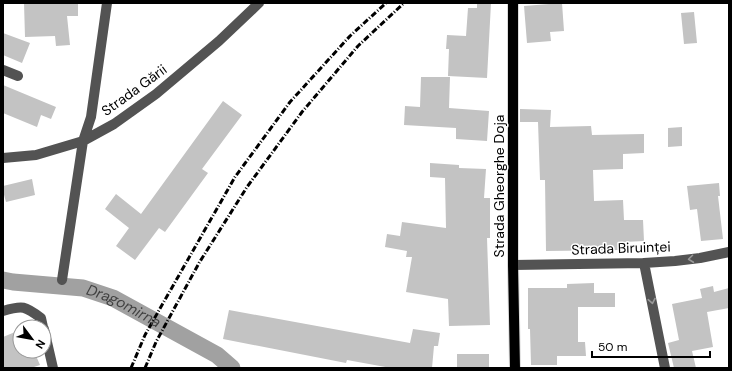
<svg xmlns="http://www.w3.org/2000/svg" width="732" height="371" font-family="'DM Sans',sans-serif">
  <style>
    .lines { fill: none; stroke-linecap: round; stroke-linejoin: round }
    .canal { stroke: #a1a1a1; stroke-width: 17 }
    .building { fill: #c3c3c3 }
    .major-casing { stroke: #dbdbdb; stroke-width: 12 }
    .minor { stroke: #535353; stroke-width: 10 }
    .major { stroke: #000; stroke-width: 10 }
    .rail { stroke: #000; stroke-width: 3; stroke-dasharray: 6 2 1 2; stroke-linecap: butt }
    .oneway { stroke: #989898 }
    .labels { text-anchor: middle; stroke-width: 3; stroke-linejoin: round; paint-order: stroke }
    .street-label { font-size: 14px; fill: #000; stroke: #fff }
    .water-label { font-size: 15px; font-style: italic; fill: #424242; stroke: #fff }
  </style>
  <rect width="100%" height="100%" fill="#fff"/>
  <g class="lines">
    <path class="canal" id="s1" d="M 3,280 L 13,282 L 83,288 L 113,298 L 217,355 L 232,368"/>
  </g>
  <path class="building" d="M 24,3 L 78,3 L 78,16 L 67,16 L 70,45 L 56,46 L 55,36 L 25,37 Z
    M 477,3 L 491,3 L 487,78 L 448,76 L 449,49 L 446,49 L 447,35 L 466,36 L 468,8 L 477,8 Z
    M 549,3 L 562,3 L 564,31 L 550,32 L 551,41 L 527,43 L 524,6 L 549,4 Z
    M 694,12 L 697,43 L 684,44 L 681,13 Z
    M 3,33 L 30,43 L 22,63 L 3,55 Z
    M 421,77 L 450,77 L 449,108 L 489,111 L 487,141 L 456,139 L 456,128 L 404,125 L 405,106 L 420,107 Z
    M 3,85 L 56,107 L 51,119 L 41,115 L 37,127 L 3,113 Z
    M 223,101 L 242,115 L 202,169 L 208,173 L 165,232 L 159,228 L 135,260 L 116,246 L 129,228 L 105,209 L 116,194 L 141,214 Z
    M 520,109 L 551,110 L 550,127 L 591,126 L 592,135 L 644,134 L 644,153 L 623,154 L 623,169 L 593,170 L 594,201 L 623,200 L 624,220 L 643,220 L 644,241 L 624,242 L 624,250 L 546,251 L 545,180 L 540,180 L 538,122 L 520,122 Z
    M 682,127 L 682,146 L 668,147 L 668,128 Z
    M 430,163 L 459,165 L 459,168 L 486,169 L 484,198 L 490,198 L 490,238 L 487,238 L 490,325 L 449,326 L 448,299 L 406,292 L 412,257 L 406,257 L 407,251 L 385,247 L 387,234 L 400,236 L 402,222 L 446,228 L 445,178 L 430,177 Z
    M 32,179 L 35,195 L 6,202 L 3,191 L 3,186 Z
    M 719,183 L 720,196 L 718,196 L 723,239 L 701,241 L 697,209 L 690,210 L 687,186 Z
    M 594,283 L 594,293 L 615,293 L 615,307 L 578,307 L 578,342 L 585,342 L 586,356 L 557,356 L 557,365 L 531,365 L 530,329 L 528,329 L 528,288 L 567,288 L 567,284 Z
    M 713,286 L 714,292 L 729,288 L 729,308 L 707,312 L 713,347 L 692,351 L 696,368 L 674,368 L 668,343 L 679,340 L 672,304 L 702,298 L 700,289 Z
    M 229,310 L 410,343 L 413,329 L 440,333 L 438,346 L 434,346 L 432,368 L 391,368 L 347,360 L 346,363 L 223,339 Z
    M 20,330 L 20,351 L 34,351 L 40,365 L 31,368 L 3,368 L 3,337 Z
    M 457,354 L 489,354 L 489,368 L 457,368 Z"/>
  <g class="lines">
    <defs>
      <path id="major" d="M 513,3 L 513,265 L 515,368"/>
    </defs>
    <use href="#major" class="major-casing"/>
    <path class="minor" d="M 3,70 L 18,76
      M 3,158 L 36,155 L 83,141 L 114,124 L 156,94 L 219,41 L 259,3
      M 644,263 L 665,368
      M 513,265 L 644,263 L 675,261 L 700,258 L 729,252
      M 62,280 L 83,141 L 91,117 L 107,3
      M 3,311 C 23,305 25,306 41,318 L 43,327
      M 44,329 L 53,368"/>
    <use href="#major" class="major"/>
    <path class="rail" d="M 131,368 L 145,335 L 162,305 L 235,177 L 290,102 L 350,36 L 386,3
      M 145,368 L 156,342 L 199,263 L 247,187 L 302,112 L 358,46 L 404,3"/>
  </g>
  <defs><path id="oneway-chevron" d="M-2-3.5L2.5 0L-2 3.5" fill="none" stroke-width="1.6" stroke-linecap="round" stroke-linejoin="round"/></defs>
  <g class="oneway">
    <use href="#oneway-chevron" transform="translate(691 259) rotate(173)"/>
    <use href="#oneway-chevron" transform="translate(652 301) rotate(79)"/>
  </g>
  <g class="labels">
    <g class="street-label">
      <text transform="translate(134 90) rotate(-36)" y="5">Strada Gării</text>
      <text transform="translate(499 186) rotate(-90)" y="5">Strada Gheorghe Doja</text>
      <text transform="translate(621 248) rotate(-2)" y="5">Strada Biruinței</text>
    </g>
    <g class="water-label">
      <text dy="5" stroke="none"><textPath href="#s1" startOffset="125">Dragomirna</textPath></text>
    </g>
  </g>
  <rect width="732" height="371" fill="none" stroke="#000000" stroke-width="8"/>
  <g transform="translate(32 339) rotate(122)"><circle r="19" fill="#ffffff" stroke="#999999"/>
  <path d="M0-3L7 15L0 10L-7 15Z" fill="#000000"/>
  <text y="-6" font-size="11" font-weight="bold" text-anchor="middle" fill="#000000">N</text>
  </g>
  <path d="M592 351v6h118v-6" fill="none" stroke="#000000" stroke-width="2"/>
  <text x="598" y="351" font-size="12" fill="#000000" stroke="#ffffff" stroke-width="3" paint-order="stroke">50 m</text>
</svg>
